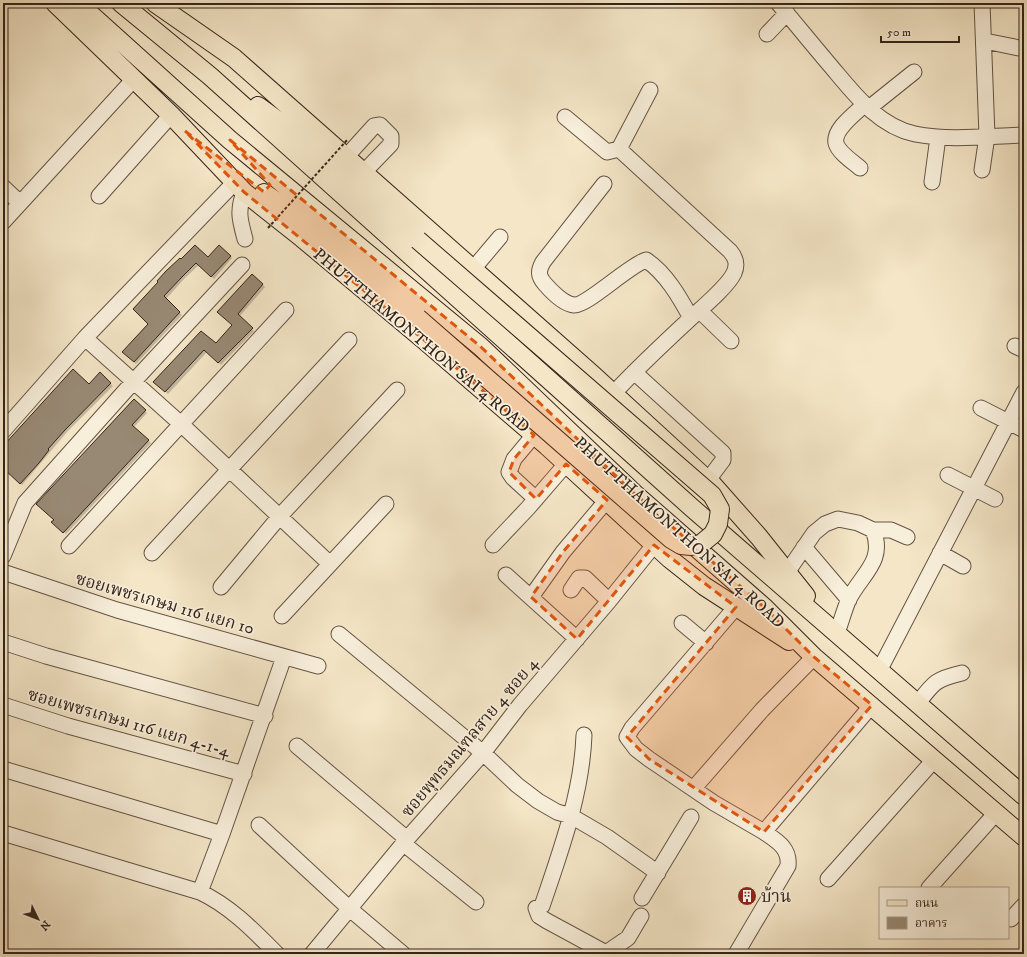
<svg xmlns="http://www.w3.org/2000/svg" width="1027" height="957" font-family="'IM FELL DW Pica','Noto Serif Thai',serif">
  <style>
    .shadow { fill: #0003 }
    .building { fill: #988974; stroke: #34241a }
    .lines { fill: none; stroke-linecap: round; stroke-linejoin: round }
    .minor-casing { stroke: #645445; stroke-width: 17 }
    .major-casing { stroke: #34241a; stroke-width: 20 }
    .minor { stroke: #f8efdb; stroke-width: 15 }
    .major { stroke: #f4e6c7; stroke-width: 18 }
    .major-bridge-casing { stroke: #34241a; stroke-width: 20; stroke-linecap: butt }
    .path-bridge { stroke: #34241a; stroke-width: 2; stroke-dasharray: 3 2; stroke-linecap: butt }
    .major-bridge { stroke: #f4e6c7; stroke-width: 18 }
    .marked { fill: #df560d; fill-opacity: 0.2; stroke: #df560d; stroke-width: 3; stroke-dasharray: 8 5; stroke-linejoin: round }
    .labels { text-anchor: middle; stroke-width: 3.5; stroke-linejoin: round; paint-order: stroke }
    .street-label { font-size: 17px; fill: #34241a; stroke: #f8efdb }
    .poi-label { font-size: 17px; fill: #34241a; stroke: #f8efdb; text-anchor: start }
  </style>
  <rect width="100%" height="100%" fill="#f4e6c7"/>
  <filter id="stains"><feTurbulence type="fractalNoise" baseFrequency=".005" numOctaves="4"/><feColorMatrix values="0 0 0 0 .2 0 0 0 0 .09 0 0 0 0 .02 0 0 0 .5 -.17"/></filter>
  <radialGradient id="worn" r=".72"><stop offset=".6" stop-color="#630" stop-opacity="0"/><stop offset="1" stop-color="#630" stop-opacity=".3"/></radialGradient>
  <path class="shadow" d="M 219,246 L 232,258 L 214,279 L 199,265 L 184,279 L 166,299 L 182,315 L 136,364 L 123,352 L 149,324 L 160,282 L 166,272 L 208,259 Z
    M 252,275 L 265,287 L 239,317 L 254,331 L 221,365 L 207,352 L 168,394 L 155,382 L 201,333 L 216,345 L 233,325 Z
    M 100,374 L 113,386 L 67,432 L 22,485 L 7,471 L 5,473 L 3,471 L 3,449 L 89,385 Z
    M 134,401 L 147,413 L 134,427 L 151,443 L 66,534 L 53,522 Z"/>
  <path class="building" d="M 195,245 L 208,257 L 219,245 L 231,256 L 211,277 L 196,263 L 182,277 L 164,296 L 180,312 L 134,362 L 122,352 L 148,324 L 133,309 L 158,282 L 157,281 L 166,271 L 180,258 L 181,259 Z
    M 252,274 L 263,284 L 238,314 L 253,328 L 218,363 L 204,350 L 165,392 L 153,382 L 201,331 L 216,343 L 232,325 L 217,312 Z
    M 73,369 L 89,384 L 100,372 L 111,383 L 65,430 L 48,449 L 49,450 L 39,463 L 20,484 L 3,468 L 3,446 Z
    M 134,399 L 146,410 L 132,425 L 149,440 L 63,533 L 51,522 L 54,520 L 36,504 Z"/>
  <g class="lines">
    <defs>
      <path id="minor" d="M 778,3 C 795,23 812,44 829,64 C 852,91 877,126 915,134 C 950,141 988,136 1024,135
        M 767,34 L 787,13
        M 985,41 L 1024,49
        M 869,108 L 914,72
        M 565,117 L 607,152 L 619,149
        M 346,157 L 374,126 L 380,125 L 391,136 L 391,144 L 363,173
        M 860,168 C 853,162 838,152 836,143 C 833,129 856,113 865,104
        M 982,170 L 987,136 L 982,3
        M 932,182 L 938,137
        M 604,184 L 543,262 C 538,271 538,276 545,284 C 551,291 564,304 574,305 C 587,306 628,266 646,260 C 666,273 680,298 691,318
        M 3,187 L 20,203
        M 244,192 C 237,212 240,220 245,239
        M 99,196 L 171,115
        M 3,222 L 134,79
        M 473,269 L 500,237
        M 700,311 L 731,341
        M 85,338 L 181,424 L 329,563
        M 1015,346 L 1024,350
        M 634,372 L 723,453 L 723,460 L 708,480
        M 613,394 C 638,367 665,342 692,317 C 703,307 728,286 734,273 C 738,264 736,258 730,251 L 619,149 L 650,90
        M 981,408 L 1024,430
        M 3,431 L 85,338 L 234,183
        M 534,435 L 514,459 L 509,472 L 513,478 L 536,499
        M 948,475 L 995,499
        M 493,545 L 528,508 L 566,464
        M 69,546 L 286,310
        M 804,547 L 849,600
        M 152,553 L 349,340
        M 940,553 L 963,566
        M 3,556 L 25,503 L 134,381 L 242,265
        M 788,571 L 814,533 L 825,524 L 838,519 L 858,523 L 873,530 L 891,530 L 907,537
        M 3,572 L 117,610 L 318,666
        M 506,575 L 577,639
        M 221,587 L 280,516 L 397,390
        M 571,590 L 579,578 L 585,578 L 609,601
        M 531,597 L 563,552 L 607,500
        M 736,607 L 632,728 L 627,737 L 636,749 L 649,759 L 714,803 L 764,832
        M 282,616 L 386,504
        M 682,623 L 706,643
        M 837,633 C 841,622 844,611 848,601 C 860,575 886,562 873,530
        M 339,634 L 483,753 L 517,785 L 538,801 L 557,812 L 571,816 L 607,837 L 658,873
        M 3,642 L 46,656 L 265,716
        M 880,669 L 1024,392
        M 918,703 C 934,682 936,679 962,673
        M 3,705 L 68,726 L 244,774
        M 584,735 C 582,793 561,850 542,906 L 536,908 L 539,916 L 547,921 L 608,954
        M 297,746 L 407,839
        M 3,769 L 222,834
        M 694,788 L 762,710 L 814,657
        M 259,825 L 351,910 L 403,954
        M 3,833 L 200,892 C 230,906 254,931 277,954
        M 404,844 L 476,902
        M 828,879 L 934,760
        M 929,888 L 996,813
        M 200,892 L 222,834 L 284,657
        M 642,898 L 691,817
        M 1011,919 L 1024,905
        M 606,953 L 628,938 L 641,916
        M 312,954 L 407,839 L 483,753 L 520,705 L 609,601 L 654,545
        M 736,954 L 788,866 C 790,848 777,841 764,832 L 872,705"/>
      <path id="major" d="M 55,3 L 171,115 L 244,192 L 302,238 L 423,339 L 547,446 L 670,559 L 704,586 L 789,641
        M 78,3 L 230,140 L 481,347 L 635,494 L 765,608 L 814,657 L 1024,837
        M 121,3 L 210,76 L 691,507 L 1024,796
        M 155,3 L 234,58 L 593,375 L 713,485 L 759,537 L 806,596
        M 258,106 L 299,136 L 418,240
        M 264,193 L 298,216 L 418,318"/>
    </defs>
    <use href="#minor" class="minor-casing"/>
    <use href="#major" class="major-casing"/>
    <use href="#minor" class="minor"/>
    <use href="#major" class="major"/>
    <defs>
      <path id="major-bridge" d="M 418,318 L 671,539 L 681,545 L 691,546 L 701,544 L 713,534 L 718,524 L 720,509 L 712,495 L 418,240"/>
    </defs>
    <use href="#major-bridge" class="major-bridge-casing"/>
    <path class="path-bridge" d="M 268,228 L 348,139"/>
    <use href="#major-bridge" class="major-bridge"/>
  </g>
  <path class="marked" d="M 185,131 L 264,192 L 270,185 L 230,140 L 481,347 L 635,494 L 765,608 L 814,657 L 872,705 L 764,832 L 649,759 L 627,737 L 736,607 L 654,545 L 577,639 L 531,597 L 563,552 L 607,500 L 566,464 L 536,499 L 509,472 L 514,459 L 534,435 L 423,339 L 244,192 Z"/>
  <defs>
    <symbol id="building-disc" viewBox="-11 -11 22 22"><circle r="9.5" fill="#8f2418" stroke="#f8efdb"/><path d="M-4-6H4V6H1V3H-1V6H-4ZM-2.5-4.3h1.7v1.8h-1.7ZM.8-4.3h1.7v1.8H.8ZM-2.5-1h1.7V.8h-1.7ZM.8-1h1.7V.8H.8Z" fill="#fff"/></symbol>
  </defs>
  <g fill-rule="evenodd">
    <use href="#building-disc" x="736" y="885" width="22" height="22"/>
  </g>
  <g class="labels">
    <g class="street-label">
      <text transform="translate(422 340) rotate(40)" y="6">PHUTTHAMONTHON SAI 4 ROAD</text>
      <text transform="translate(680 532) rotate(42)" y="6">PHUTTHAMONTHON SAI 4 ROAD</text>
      <text transform="translate(165 603) rotate(16)" y="6">ซอยเพชรเกษม 116 แยก 10</text>
      <text transform="translate(129 722) rotate(16)" y="6">ซอยเพชรเกษม 116 แยก 4-1-4</text>
      <text transform="translate(469 737) rotate(-50)" y="6">ซอยพุทธมณฑลสาย 4 ซอย 4</text>
    </g>
    <g class="poi-label">
      <text x="761" y="902">บ้าน</text>
    </g>
  </g>
  <rect width="1027" height="957" fill="none" stroke="#f4e6c7" stroke-width="16"/>
  <rect x="4" y="4" width="1019" height="949" fill="none" stroke="#34241a" stroke-width="2"/>
  <rect x="8" y="8" width="1011" height="941" fill="none" stroke="#34241a"/>
  <rect x="879" y="887" width="130" height="52" fill="#f8efdb" stroke="#aa9e8e"/>
  <rect x="887" y="900" width="20" height="6" fill="#f4e6c7" stroke="#aa9e8e"/>
  <text x="915" y="907" font-size="12" fill="#34241a">ถนน</text>
  <rect x="887" y="917" width="20" height="12" fill="#988974" stroke="#aa9e8e"/>
  <text x="915" y="927" font-size="12" fill="#34241a">อาคาร</text>
  <g transform="translate(38 919) rotate(133)" stroke="#f8efdb" stroke-width="3" paint-order="stroke">
  <path d="M0-3L7 15L0 10L-7 15Z" fill="#34241a"/>
  <text y="-6" font-size="11" font-weight="bold" text-anchor="middle" fill="#34241a">N</text>
  </g>
  <path d="M881 36v6h78v-6" fill="none" stroke="#34241a" stroke-width="2"/>
  <text x="887" y="36" font-size="12" fill="#34241a" stroke="#f8efdb" stroke-width="3" paint-order="stroke">50 m</text>
  <rect width="100%" height="100%" filter="url(#stains)"/>
  <rect width="100%" height="100%" fill="url(#worn)"/>
</svg>
